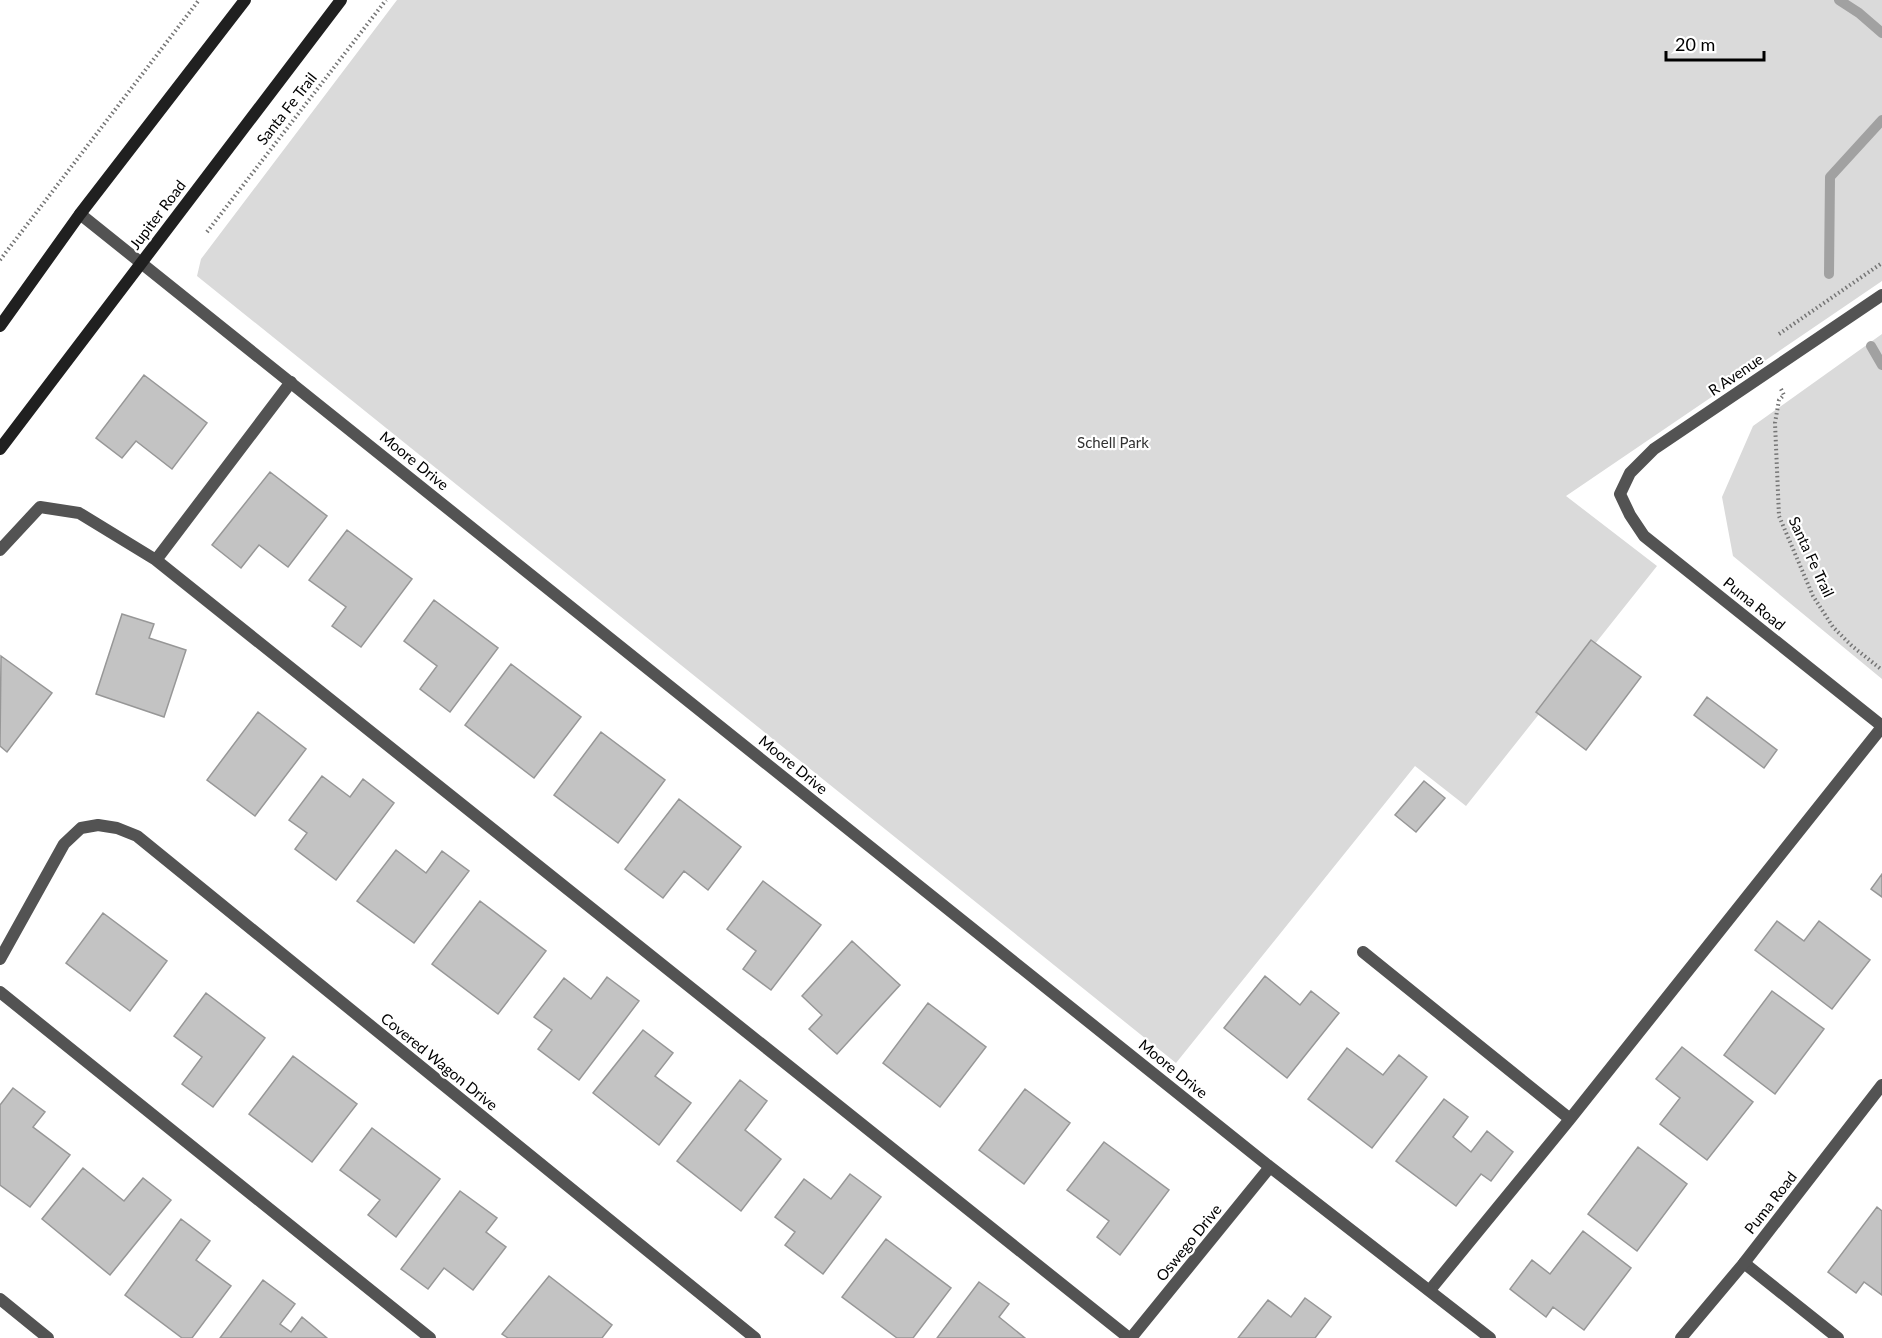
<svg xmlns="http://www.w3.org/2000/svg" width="1882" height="1338" font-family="Lato,sans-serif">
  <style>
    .green { fill: #dadada }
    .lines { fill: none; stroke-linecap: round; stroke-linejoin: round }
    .stream { stroke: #a1a1a1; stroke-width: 10 }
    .building { fill: #c3c3c3; stroke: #979797; stroke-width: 1.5 }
    .path { stroke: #757575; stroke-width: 4; stroke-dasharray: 1.5 3; stroke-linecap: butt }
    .lane { stroke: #535353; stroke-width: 12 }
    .street { stroke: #535353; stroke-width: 12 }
    .secondary { stroke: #202020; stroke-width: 12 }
    .labels { text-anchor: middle; stroke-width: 4.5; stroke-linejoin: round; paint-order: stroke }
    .street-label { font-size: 15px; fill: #000; stroke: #fff }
    .park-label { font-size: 15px; fill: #313131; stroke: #fff }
  </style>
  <rect width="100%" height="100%" fill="#fff"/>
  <path class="green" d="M 397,0 L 1882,0 L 1882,281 L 1566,496 L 1657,566 L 1466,806 L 1415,766 L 1176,1063 L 197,276 L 201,259 Z
    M 1882,334 L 1882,679 L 1733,556 L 1722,497 L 1753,426 Z"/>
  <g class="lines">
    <path class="stream" d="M 1839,0 L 1859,13 L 1882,33
      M 1829,274 L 1830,177 L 1882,120
      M 1871,346 L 1882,365"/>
  </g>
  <path class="building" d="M 144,375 L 207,423 L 172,469 L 136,441 L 122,458 L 96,438 Z
    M 270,472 L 327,516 L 288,567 L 259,545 L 241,568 L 212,545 Z
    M 347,530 L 412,579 L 361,647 L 332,626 L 346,607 L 309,580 Z
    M 434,600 L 498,648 L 450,712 L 420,689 L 437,666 L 404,641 Z
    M 122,614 L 154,624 L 149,638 L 186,650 L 164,717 L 96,694 Z
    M 1591,640 L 1641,677 L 1586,750 L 1536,712 Z
    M 1,656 L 52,693 L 7,752 L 0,746 Z
    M 511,664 L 581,717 L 534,778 L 465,725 Z
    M 1707,697 L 1777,750 L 1764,768 L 1694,715 Z
    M 258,712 L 306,749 L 255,816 L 207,780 Z
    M 601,732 L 665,780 L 618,843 L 554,795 Z
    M 322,776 L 350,797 L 363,779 L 394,803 L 336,880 L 295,849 L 307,833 L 289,820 Z
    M 1424,781 L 1445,798 L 1416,832 L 1395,815 Z
    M 679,799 L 741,847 L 708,890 L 684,871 L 663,898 L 625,869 Z
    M 396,850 L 426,873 L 442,851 L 469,871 L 414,943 L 357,901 Z
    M 1882,874 L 1882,897 L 1871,889 Z
    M 763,881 L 821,925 L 771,990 L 743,969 L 756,951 L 727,929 Z
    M 480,901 L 546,951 L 498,1014 L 432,964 Z
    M 103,913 L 167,961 L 130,1011 L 66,963 Z
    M 1777,921 L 1804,941 L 1819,921 L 1870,960 L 1832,1009 L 1755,950 Z
    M 852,941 L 900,985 L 837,1054 L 809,1029 L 822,1015 L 802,996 Z
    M 1265,976 L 1300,1005 L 1311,991 L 1339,1013 L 1287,1078 L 1224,1028 Z
    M 607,977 L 639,1001 L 579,1080 L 538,1049 L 552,1030 L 534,1017 L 564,978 L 591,999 Z
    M 1772,991 L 1824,1029 L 1775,1094 L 1724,1055 Z
    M 206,993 L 265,1038 L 213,1107 L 182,1084 L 202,1057 L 174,1036 Z
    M 928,1003 L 986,1047 L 940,1107 L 883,1063 Z
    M 643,1030 L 673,1053 L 655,1076 L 691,1103 L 659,1145 L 593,1093 Z
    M 1682,1047 L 1753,1102 L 1707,1160 L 1660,1124 L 1680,1098 L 1656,1079 Z
    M 1347,1048 L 1383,1075 L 1399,1055 L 1427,1077 L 1372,1148 L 1308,1099 Z
    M 293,1056 L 357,1104 L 312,1162 L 249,1114 Z
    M 740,1080 L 767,1101 L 745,1130 L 781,1159 L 741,1211 L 677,1161 Z
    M 13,1088 L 45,1112 L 33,1127 L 70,1155 L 30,1207 L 0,1185 L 0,1105 Z
    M 1025,1089 L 1070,1123 L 1024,1184 L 979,1150 Z
    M 1444,1099 L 1468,1117 L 1453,1137 L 1471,1152 L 1487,1131 L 1513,1152 L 1491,1181 L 1481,1174 L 1456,1206 L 1396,1161 Z
    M 372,1128 L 440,1179 L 396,1237 L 368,1215 L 380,1200 L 340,1170 Z
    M 1104,1142 L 1169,1190 L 1120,1255 L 1097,1237 L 1109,1221 L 1067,1190 Z
    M 1638,1147 L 1687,1184 L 1637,1251 L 1588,1214 Z
    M 83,1168 L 124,1201 L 143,1178 L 171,1200 L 110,1275 L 42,1219 Z
    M 850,1174 L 881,1197 L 823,1274 L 785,1245 L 795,1232 L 775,1217 L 804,1179 L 831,1199 Z
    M 460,1191 L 497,1218 L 486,1232 L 506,1247 L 473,1290 L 444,1268 L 428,1289 L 401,1269 Z
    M 1877,1207 L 1882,1211 L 1882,1295 L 1864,1282 L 1856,1293 L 1828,1272 Z
    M 181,1219 L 210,1241 L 196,1260 L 231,1286 L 192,1338 L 182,1338 L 125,1295 Z
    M 1583,1231 L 1631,1268 L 1584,1330 L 1553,1307 L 1546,1317 L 1510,1289 L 1532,1260 L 1550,1274 Z
    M 886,1239 L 951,1288 L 913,1338 L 897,1338 L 842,1297 Z
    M 549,1276 L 612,1325 L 602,1338 L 508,1338 L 502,1334 Z
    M 263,1280 L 295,1304 L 280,1324 L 291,1332 L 302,1317 L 327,1338 L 220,1338 Z
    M 979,1282 L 1009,1304 L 999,1317 L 1025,1338 L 937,1338 Z
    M 1305,1298 L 1331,1317 L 1315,1338 L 1238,1338 L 1268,1300 L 1291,1317 Z"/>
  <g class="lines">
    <path class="path" d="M 207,232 L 386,0
      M 0,260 L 199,0
      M 1779,334 L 1882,263
      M 1781,389 L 1784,395 L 1779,400 L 1775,423 L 1779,516 L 1813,596 L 1833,627 L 1852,646 L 1882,670"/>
    <path class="lane" d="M 291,382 L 156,560 L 1129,1338
      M 0,550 L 40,507 L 79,513 L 156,560
      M 1363,952 L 1570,1119
      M 0,992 L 430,1338
      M 1744,1263 L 1838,1338
      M 1430,1290 L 1570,1119 L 1882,727"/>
    <path class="street" d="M 80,214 L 1270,1167 L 1490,1338
      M 1882,295 L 1654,449 L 1630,473 L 1620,494 L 1630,515 L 1644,536 L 1882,726
      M 0,959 L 64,844 L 81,828 L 98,825 L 117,828 L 137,836 L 755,1338
      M 0,1299 L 48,1338
      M 1131,1338 L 1270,1167
      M 1681,1338 L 1744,1263 L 1882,1085"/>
    <path class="secondary" d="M 0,326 L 80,214 L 245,0
      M 0,449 L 341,0"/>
  </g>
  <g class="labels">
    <g class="street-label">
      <text transform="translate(287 109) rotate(-52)" y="5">Santa Fe Trail</text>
      <text transform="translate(158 215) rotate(-53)" y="5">Jupiter Road</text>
      <text transform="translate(1736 375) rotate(-34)" y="5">R Avenue</text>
      <text transform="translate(414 461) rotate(39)" y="5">Moore Drive</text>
      <text transform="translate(1811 557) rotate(65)" y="5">Santa Fe Trail</text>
      <text transform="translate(1754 604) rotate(39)" y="5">Puma Road</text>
      <text transform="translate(793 765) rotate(39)" y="5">Moore Drive</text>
      <text transform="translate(439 1062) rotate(39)" y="5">Covered Wagon Drive</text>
      <text transform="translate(1173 1069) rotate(39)" y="5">Moore Drive</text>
      <text transform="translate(1771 1203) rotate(-52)" y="5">Puma Road</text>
      <text transform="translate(1189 1243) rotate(-51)" y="5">Oswego Drive</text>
    </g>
    <g class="park-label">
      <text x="1113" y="448">Schell Park</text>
    </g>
  </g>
  <path d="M1666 51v9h98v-9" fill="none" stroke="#000000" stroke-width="3"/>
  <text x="1675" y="51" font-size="18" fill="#000000" stroke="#ffffff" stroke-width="4.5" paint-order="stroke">20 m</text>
</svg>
